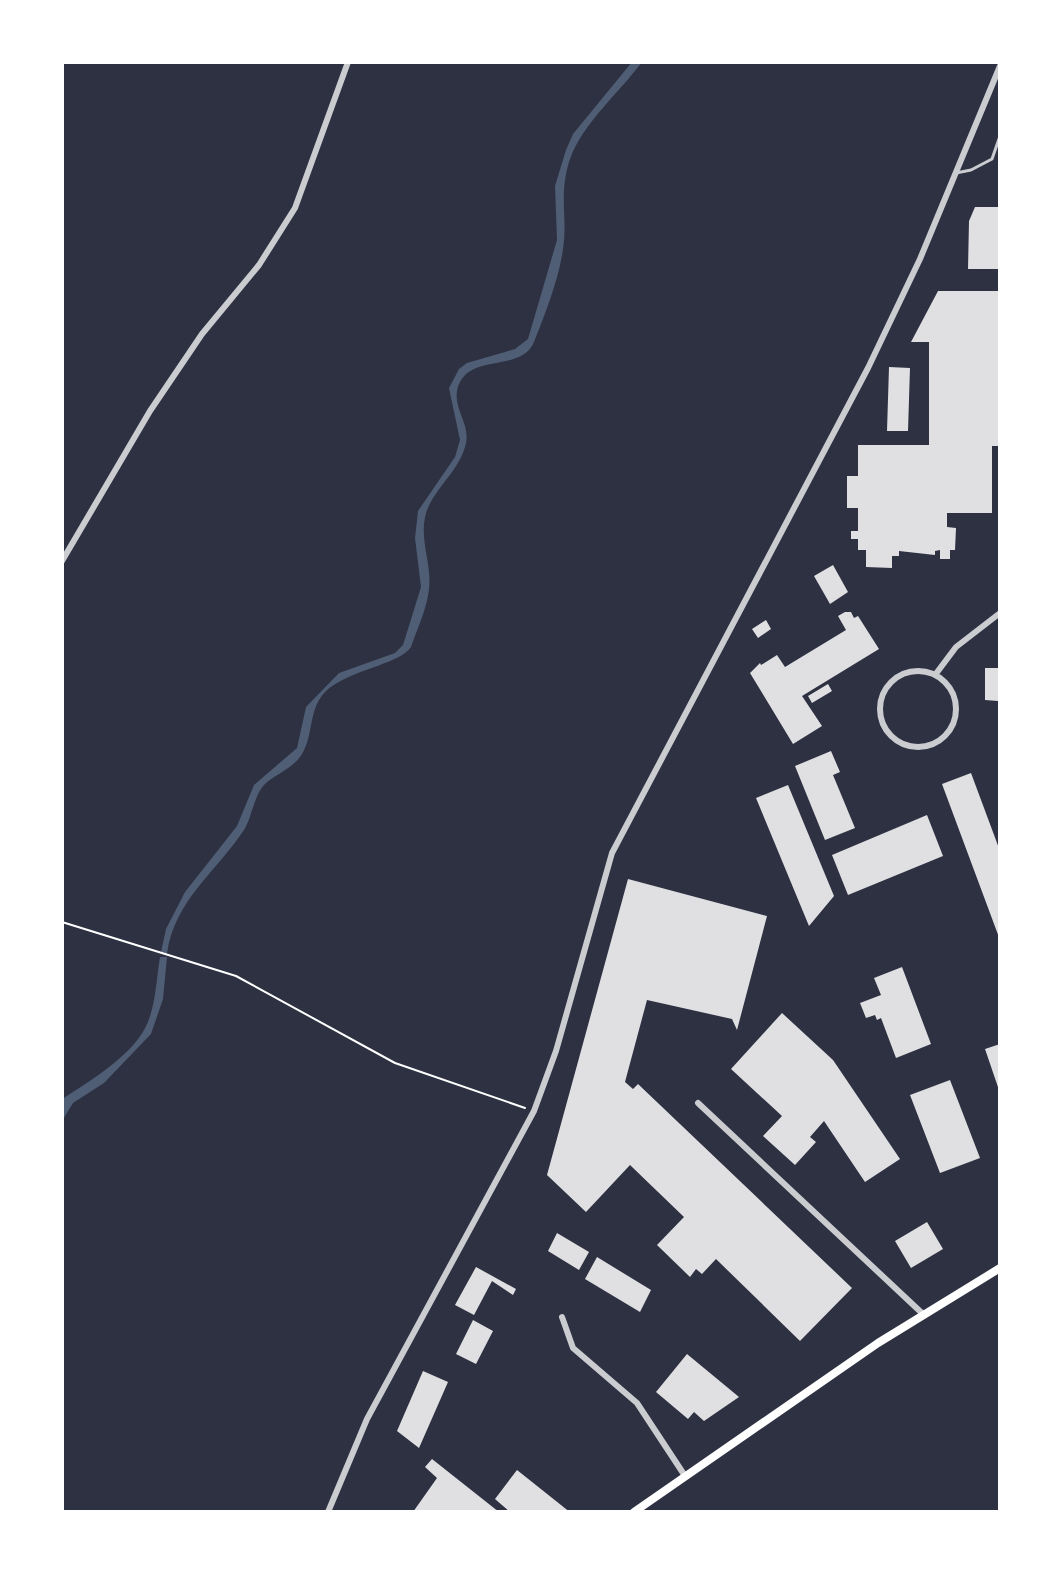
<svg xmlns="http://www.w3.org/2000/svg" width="1062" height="1574" font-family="Poppins,sans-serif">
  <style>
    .water { fill: #4f5d75 }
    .building { fill: #e0e0e3 }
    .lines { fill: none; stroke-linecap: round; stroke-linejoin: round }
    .path { stroke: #fff; stroke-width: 2 }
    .service { stroke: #caccd0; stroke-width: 3 }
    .minor { stroke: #caccd0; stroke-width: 6 }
    .secondary { stroke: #fff; stroke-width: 8 }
  </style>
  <rect width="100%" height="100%" fill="#2d3142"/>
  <path class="water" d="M 632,62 L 642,62 C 619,93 583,123 570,159 C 558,195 568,217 563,249 C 559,279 545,314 534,342 C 521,374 465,351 457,391 C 454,410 470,424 466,443 C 460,472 431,490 425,517 C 420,542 432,565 429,589 C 427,609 417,629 411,647 C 399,665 347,670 325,692 C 308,710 314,734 302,754 C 293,769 275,774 264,785 C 254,796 252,817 244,830 C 216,872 174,901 167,954 L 161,952 L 166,929 L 185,892 L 237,826 L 254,785 L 297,748 L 306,707 L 339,673 L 395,653 L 403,645 L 421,587 L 415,538 L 418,511 L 455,457 L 460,440 L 449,388 L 459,369 L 467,363 L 515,349 L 528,339 L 557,240 L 555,186 L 566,150 L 573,134 Z
    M 160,957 L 167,957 L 163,999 L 151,1034 L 104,1083 L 73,1103 L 62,1121 L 64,1098 C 91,1080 128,1058 144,1030 C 156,1009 156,980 160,957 Z"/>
  <path class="building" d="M 975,207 L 1000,207 L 1000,269 L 968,269 L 969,221 Z
    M 938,291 L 1000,291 L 1000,446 L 992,446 L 992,513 L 947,513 L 947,527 L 956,528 L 955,550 L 950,550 L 950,559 L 940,559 L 940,550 L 935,551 L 935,555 L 899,551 L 899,556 L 892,556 L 892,568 L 866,567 L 866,550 L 858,550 L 858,539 L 851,539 L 851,531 L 858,531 L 858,508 L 847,508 L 847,476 L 858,476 L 858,445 L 929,445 L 929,342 L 911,342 Z
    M 889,367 L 910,368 L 908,431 L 887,431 Z
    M 833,565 L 848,592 L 830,604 L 814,576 Z
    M 845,612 L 851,612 L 854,618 L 858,616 L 879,649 L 802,696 L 822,726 L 793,744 L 750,673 L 760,663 L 761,665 L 777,655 L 785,667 L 846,630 L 838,616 Z
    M 766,620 L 771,629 L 758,638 L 752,629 Z
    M 985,668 L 1000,668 L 998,701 L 985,700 Z
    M 828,684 L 832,691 L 812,703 L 808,696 Z
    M 831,751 L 840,772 L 833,775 L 855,828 L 825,840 L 795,766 Z
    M 971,773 L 1000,851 L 1000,940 L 942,784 Z
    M 788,785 L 834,896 L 809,926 L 756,798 Z
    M 927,815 L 943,856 L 848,895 L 832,855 Z
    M 628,879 L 767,916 L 737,1030 L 732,1019 L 647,1000 L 625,1082 L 633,1089 L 638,1084 L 852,1288 L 800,1341 L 716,1259 L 702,1274 L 696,1269 L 690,1277 L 657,1245 L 684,1217 L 630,1165 L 586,1212 L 547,1175 Z
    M 902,967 L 931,1044 L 896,1058 L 881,1018 L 877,1020 L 875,1015 L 866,1018 L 860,1003 L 881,995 L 874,978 Z
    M 782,1013 L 833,1060 L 900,1159 L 865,1182 L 824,1121 L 810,1137 L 816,1142 L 795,1165 L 763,1136 L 782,1116 L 731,1069 Z
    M 1000,1044 L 1000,1093 L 985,1049 Z
    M 950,1080 L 980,1158 L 940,1173 L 910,1095 Z
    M 927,1222 L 943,1249 L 911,1268 L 895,1241 Z
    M 557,1233 L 589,1252 L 579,1270 L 548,1251 Z
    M 597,1257 L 651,1290 L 640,1312 L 585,1279 Z
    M 476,1267 L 516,1289 L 513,1295 L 492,1281 L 474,1315 L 455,1305 Z
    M 473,1320 L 493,1331 L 476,1364 L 456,1354 Z
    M 687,1354 L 739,1397 L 704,1421 L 694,1412 L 688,1419 L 656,1392 Z
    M 423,1371 L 448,1382 L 419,1448 L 397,1431 Z
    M 432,1459 L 456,1478 L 499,1512 L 413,1512 L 437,1478 L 425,1467 Z
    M 517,1470 L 566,1509 L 570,1512 L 510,1512 L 495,1499 Z"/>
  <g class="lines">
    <path class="path" d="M 62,922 L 236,976 L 395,1063 L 525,1108"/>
    <path class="service" d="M 956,173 L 971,170 L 992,159 L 1000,136"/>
    <path class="minor" d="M 62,561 L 150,411 L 202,334 L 259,265 L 295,208 L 348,62
      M880 709a38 38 0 1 1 76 0a38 38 0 1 1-76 0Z
      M 935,675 L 956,647 L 1000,613
      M 698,1103 L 924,1315
      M 562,1317 L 573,1348 L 637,1403 L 685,1476
      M 328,1512 L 367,1419 L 534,1111 L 556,1051 L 612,853 L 868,368 L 920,259 L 1000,66"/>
    <path class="secondary" d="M 634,1512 L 878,1343 L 1000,1268"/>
  </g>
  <rect width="1062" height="1574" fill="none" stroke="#ffffff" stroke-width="128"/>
</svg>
